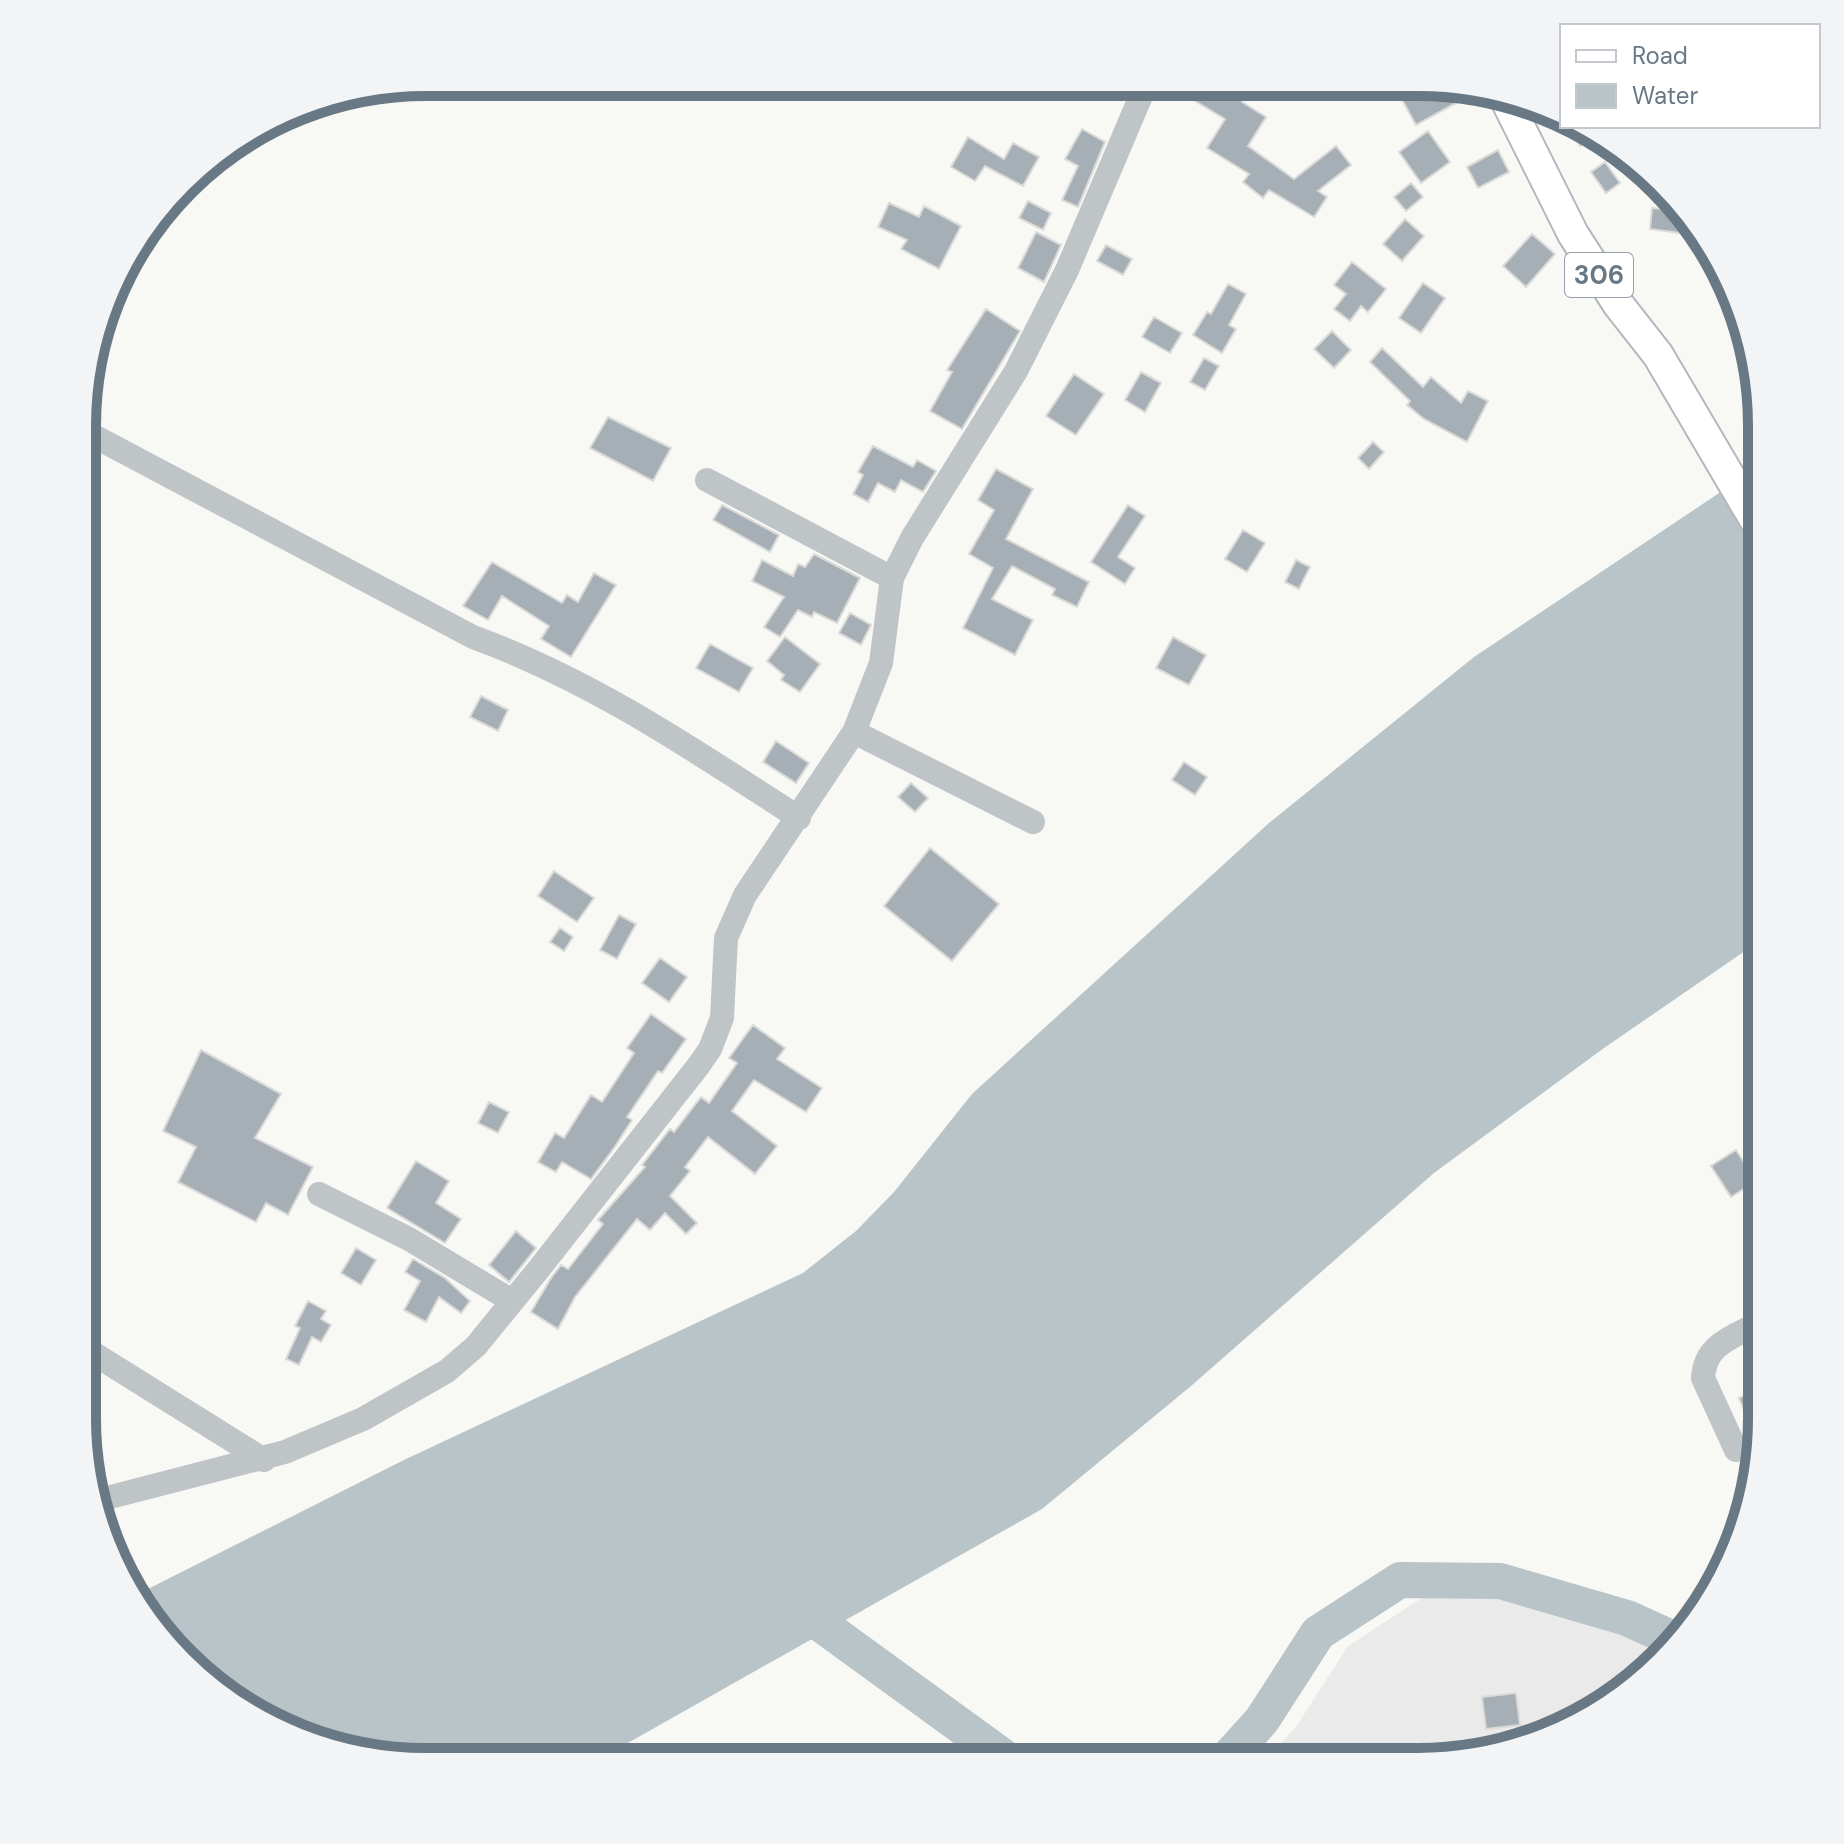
<svg xmlns="http://www.w3.org/2000/svg" width="1844" height="1844" font-family="'DM Sans',sans-serif">
  <style>
    .built { fill: #e9eae9 }
    .water { fill: #b9c4c8 }
    .lines { fill: none; stroke-linecap: round; stroke-linejoin: round }
    .river { stroke: #b9c4c8; stroke-width: 36 }
    .building { fill: #a6afb5; stroke: #dadad8; stroke-width: 2 }
    .major-casing { stroke: #b3b8bc; stroke-width: 34 }
    .minor { stroke: #bfc4c7; stroke-width: 24 }
    .major { stroke: #fff; stroke-width: 30 }
    .labels { text-anchor: middle; stroke-width: 8; stroke-linejoin: round; paint-order: stroke }
    .shield { fill: #fff; stroke: #95a0aa; stroke-width: 2 }
    .shield-label { font-size: 26px; font-weight: bold; fill: #687885 }
    .rim { fill: none; stroke: #687885; stroke-width: 10 }
  </style>
  <rect width="100%" height="100%" fill="#f8f8f5"/>
  <path class="built" d="M 1425,1596 L 1519,1596 L 1638,1632 L 1666,1644 L 1627,1691 L 1529,1744 L 1440,1761 L 1265,1761 L 1296,1727 L 1348,1646 Z"/>
  <path class="water" d="M 1761,465 L 1761,940 L 1604,1048 L 1434,1173 L 1191,1386 L 1042,1509 L 596,1761 L 404,1761 L 255,1716 L 153,1627 L 136,1595 L 406,1459 L 803,1273 L 856,1231 L 894,1192 L 972,1094 L 1269,823 L 1474,657 Z"/>
  <g class="lines">
    <path class="river" d="M 789,1601 L 1009,1761
      M 1225,1761 L 1262,1720 L 1318,1633 L 1400,1580 L 1500,1581 L 1627,1618 L 1671,1638"/>
  </g>
  <path class="building" d="M 1167,84 L 1253,84 L 1242,102 L 1266,117 L 1248,146 L 1294,179 L 1336,146 L 1351,165 L 1318,191 L 1327,197 L 1314,217 L 1269,190 L 1263,198 L 1243,182 L 1249,174 L 1207,148 L 1225,119 Z
    M 1394,85 L 1461,85 L 1467,97 L 1416,125 Z
    M 1569,126 L 1584,126 L 1598,136 L 1580,146 Z
    M 1082,129 L 1105,142 L 1078,207 L 1062,200 L 1078,166 L 1065,159 Z
    M 1428,131 L 1450,162 L 1421,183 L 1399,152 Z
    M 968,137 L 1004,159 L 1013,143 L 1039,157 L 1023,186 L 985,166 L 975,181 L 951,167 Z
    M 1498,150 L 1509,172 L 1478,188 L 1467,167 Z
    M 1605,162 L 1620,183 L 1606,193 L 1591,172 Z
    M 1411,183 L 1423,197 L 1406,211 L 1394,197 Z
    M 1028,201 L 1051,213 L 1043,230 L 1019,218 Z
    M 889,203 L 919,217 L 924,206 L 961,226 L 939,269 L 901,249 L 907,240 L 878,227 Z
    M 1652,208 L 1682,211 L 1680,233 L 1650,229 Z
    M 1405,219 L 1424,236 L 1402,261 L 1383,244 Z
    M 1036,232 L 1061,245 L 1044,282 L 1018,268 Z
    M 1532,234 L 1555,254 L 1526,287 L 1503,266 Z
    M 1106,245 L 1132,259 L 1123,275 L 1097,261 Z
    M 1352,262 L 1386,289 L 1368,312 L 1361,306 L 1350,321 L 1334,309 L 1346,294 L 1334,285 Z
    M 1423,283 L 1445,298 L 1421,333 L 1399,318 Z
    M 1228,284 L 1246,294 L 1229,325 L 1236,329 L 1222,353 L 1193,335 L 1207,312 L 1211,314 Z
    M 986,309 L 1020,331 L 962,429 L 930,411 L 952,372 L 947,370 Z
    M 1154,317 L 1182,333 L 1170,353 L 1142,337 Z
    M 1332,331 L 1351,350 L 1334,368 L 1314,349 Z
    M 1382,348 L 1423,387 L 1431,377 L 1461,403 L 1468,391 L 1488,401 L 1467,442 L 1424,419 L 1407,405 L 1410,401 L 1370,362 Z
    M 1204,358 L 1219,366 L 1205,390 L 1190,382 Z
    M 1141,372 L 1161,383 L 1145,412 L 1125,400 Z
    M 1074,374 L 1104,394 L 1076,435 L 1046,416 Z
    M 608,417 L 671,448 L 653,481 L 590,448 Z
    M 1373,442 L 1384,452 L 1369,469 L 1358,458 Z
    M 873,446 L 913,467 L 917,460 L 936,471 L 923,492 L 901,480 L 895,492 L 878,483 L 868,502 L 853,494 L 863,475 L 858,472 Z
    M 996,469 L 1033,489 L 1006,539 L 1089,582 L 1077,607 L 1052,595 L 1055,589 L 1012,566 L 992,599 L 1033,620 L 1015,655 L 963,628 L 993,568 L 969,554 L 994,510 L 978,500 Z
    M 722,505 L 779,535 L 770,552 L 713,520 Z
    M 1128,505 L 1145,516 L 1118,557 L 1135,568 L 1125,584 L 1091,562 Z
    M 1243,530 L 1265,543 L 1247,572 L 1225,559 Z
    M 814,554 L 860,578 L 837,623 L 814,612 L 812,617 L 798,610 L 780,637 L 764,627 L 784,597 L 752,581 L 762,560 L 793,576 L 798,564 L 805,567 Z
    M 1296,560 L 1310,567 L 1299,589 L 1285,582 Z
    M 492,562 L 562,603 L 567,595 L 578,602 L 594,573 L 616,585 L 571,657 L 541,639 L 549,626 L 502,596 L 488,620 L 463,606 Z
    M 850,613 L 871,625 L 861,645 L 839,633 Z
    M 785,637 L 820,664 L 800,692 L 781,680 L 784,675 L 767,661 Z
    M 1173,637 L 1206,655 L 1189,685 L 1156,668 Z
    M 710,644 L 753,668 L 739,692 L 696,668 Z
    M 481,696 L 508,710 L 498,731 L 470,717 Z
    M 776,741 L 809,763 L 796,783 L 763,762 Z
    M 1184,762 L 1207,777 L 1195,795 L 1172,780 Z
    M 911,783 L 928,798 L 915,812 L 898,797 Z
    M 930,848 L 999,904 L 952,961 L 884,906 Z
    M 554,871 L 594,898 L 577,922 L 538,896 Z
    M 619,915 L 636,924 L 617,959 L 600,950 Z
    M 560,928 L 573,937 L 564,951 L 550,942 Z
    M 660,958 L 687,977 L 669,1002 L 642,983 Z
    M 651,1014 L 686,1039 L 662,1073 L 658,1071 L 627,1117 L 632,1120 L 614,1148 L 591,1179 L 562,1162 L 556,1172 L 538,1162 L 555,1133 L 564,1138 L 591,1095 L 602,1102 L 634,1053 L 627,1048 Z
    M 753,1025 L 785,1048 L 777,1059 L 822,1088 L 806,1112 L 754,1080 L 732,1111 L 777,1146 L 755,1174 L 708,1137 L 685,1167 L 690,1171 L 670,1196 L 697,1223 L 686,1234 L 665,1213 L 650,1230 L 637,1219 L 575,1297 L 558,1329 L 531,1312 L 551,1278 L 561,1265 L 568,1269 L 603,1224 L 598,1220 L 645,1167 L 642,1165 L 670,1129 L 674,1132 L 701,1097 L 709,1103 L 737,1063 L 729,1058 Z
    M 201,1050 L 281,1094 L 255,1138 L 313,1167 L 288,1215 L 266,1203 L 256,1222 L 178,1182 L 196,1147 L 163,1131 Z
    M 489,1102 L 509,1112 L 498,1133 L 478,1123 Z
    M 1736,1150 L 1756,1181 L 1731,1197 L 1711,1166 Z
    M 416,1161 L 449,1181 L 436,1203 L 461,1219 L 445,1243 L 387,1208 Z
    M 516,1231 L 536,1248 L 509,1282 L 489,1265 Z
    M 356,1248 L 376,1260 L 361,1285 L 341,1273 Z
    M 413,1259 L 445,1278 L 470,1301 L 461,1313 L 439,1297 L 426,1322 L 404,1310 L 420,1281 L 405,1272 Z
    M 308,1301 L 326,1311 L 321,1319 L 331,1325 L 321,1342 L 312,1337 L 299,1365 L 286,1359 L 300,1328 L 295,1326 Z
    M 1761,1389 L 1761,1420 L 1750,1425 L 1739,1398 Z
    M 1516,1693 L 1520,1725 L 1486,1729 L 1482,1697 Z"/>
  <g class="lines">
    <defs>
      <path id="major" d="M 1506,100 L 1573,234 L 1618,304 L 1658,355 L 1761,530"/>
    </defs>
    <use href="#major" class="major-casing"/>
    <path class="minor" d="M 88,433 L 473,637 C 591,680 694,750 799,818
      M 707,480 L 892,578
      M 854,732 L 1033,822
      M 319,1194 L 409,1239 L 512,1301
      M 83,1347 L 264,1460
      M 1736,1450 L 1703,1378 C 1705,1343 1734,1337 1761,1322
      M 95,1501 L 285,1452 L 363,1419 L 447,1371 L 476,1346 L 538,1270 L 699,1065 L 710,1049 L 722,1018 L 726,938 L 745,895 L 854,732 L 881,663 L 892,578 L 912,538 L 1016,371 L 1067,270 L 1146,84"/>
    <use href="#major" class="major"/>
  </g>
  <g class="labels">
    <rect class="shield" x="1565" y="253" width="68" height="44" rx="6"/>
    <g class="shield-label">
      <text x="1599" y="284">306</text>
    </g>
  </g>
  <path d="M0 0H1844V1844H0ZM426 96H1418A330 330 0 0 1 1748 426V1418A330 330 0 0 1 1418 1748H426A330 330 0 0 1 96 1418V426A330 330 0 0 1 426 96Z" fill="#f3f4f5" fill-rule="evenodd"/>
  <path class="rim" d="M426 96H1418A330 330 0 0 1 1748 426V1418A330 330 0 0 1 1418 1748H426A330 330 0 0 1 96 1418V426A330 330 0 0 1 426 96Z"/>
  <rect x="1560" y="24" width="260" height="104" fill="#ffffff" stroke="#c3c9ce" stroke-width="2"/>
  <rect x="1576" y="50" width="40" height="12" fill="#ffffff" stroke="#c3c9ce" stroke-width="2"/>
  <text x="1632" y="64" font-size="24" fill="#687885">Road</text>
  <rect x="1576" y="84" width="40" height="24" fill="#b9c4c8" stroke="#c3c9ce" stroke-width="2"/>
  <text x="1632" y="104" font-size="24" fill="#687885">Water</text>
</svg>
